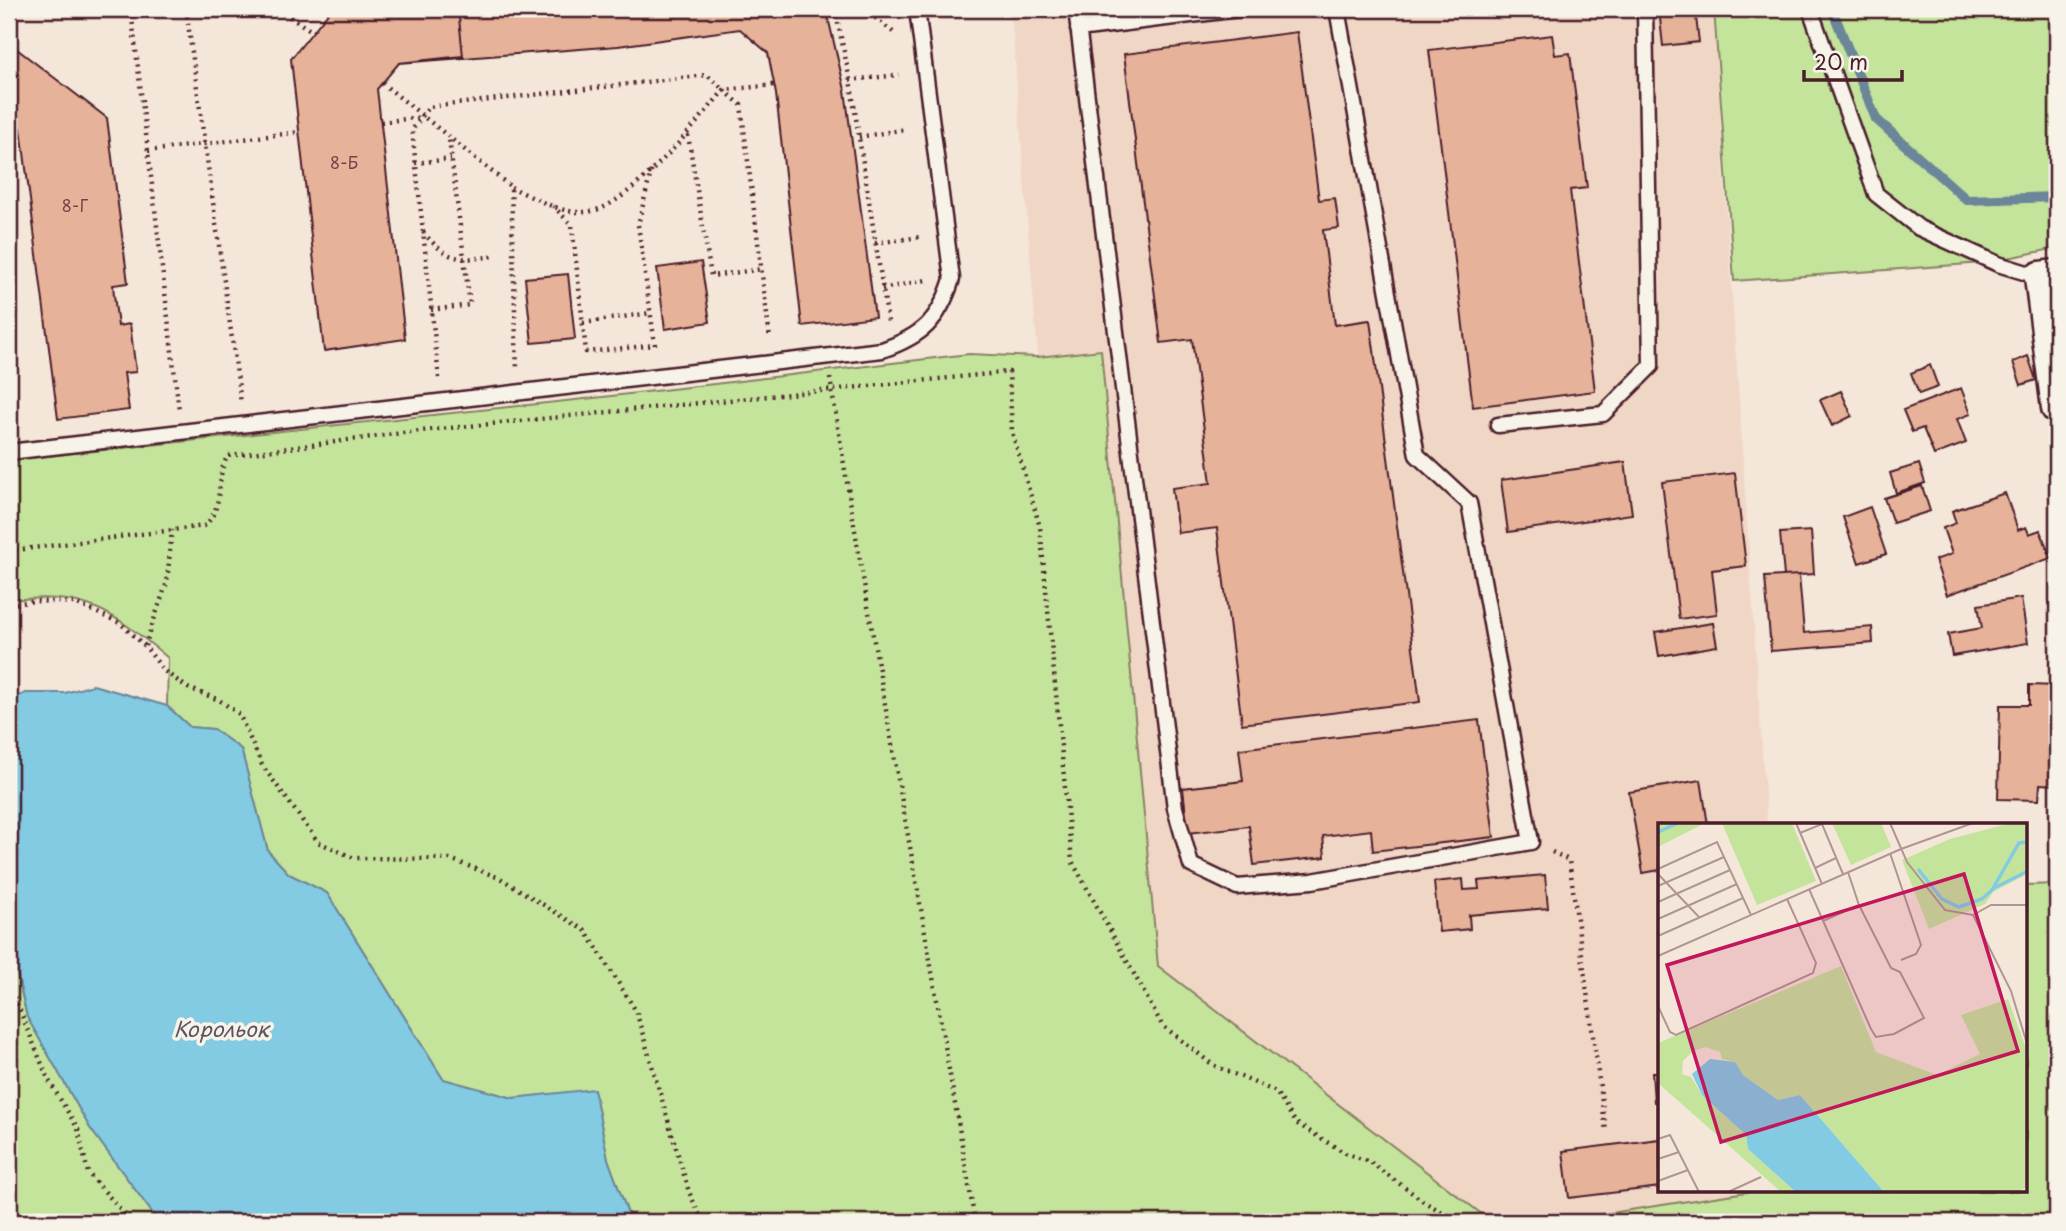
<svg xmlns="http://www.w3.org/2000/svg" width="2066" height="1231" font-family="'Playpen Sans',sans-serif">
  <style>
    .built { fill: #f0d6c5 }
    .green { fill: #c4e49c; stroke: #878264; stroke-width: 2 }
    .water { fill: #82cbe3; stroke: #6c8699; stroke-width: 2 }
    .lines { fill: none; stroke-linecap: round; stroke-linejoin: round }
    .stream { stroke: #6c8699; stroke-width: 10 }
    .building { fill: #e7b29a; stroke: #4a1f2b; stroke-width: 2 }
    .lane-casing { stroke: #4a1f2b; stroke-width: 19 }
    .street-casing { stroke: #4a1f2b; stroke-width: 35 }
    .path { stroke: #4a1f2b; stroke-width: 4.5; stroke-dasharray: 2 5; stroke-linecap: butt }
    .lane { stroke: #f7f3e8; stroke-width: 14 }
    .street { stroke: #f7f3e8; stroke-width: 30 }
    .labels { text-anchor: middle; stroke-width: 7; stroke-linejoin: round; paint-order: stroke }
    .number-label { font-size: 16px; fill: #714447 }
    .water-label { font-size: 21px; font-style: italic; fill: #5b5362; stroke: #f7f3e8 }
    .inset-river { fill: none; stroke: #82cbe3; stroke-width: 3.5 }
    .inset-road { fill: none; stroke: #b09693; stroke-width: 2 }
    .view { fill: #c2185b; fill-opacity: 0.15; stroke: #c2185b; stroke-width: 3.5 }
    .inset-edge { fill: none; stroke: #4a1f2b; stroke-width: 3.5 }
  </style>
  <rect width="100%" height="100%" fill="#f4e6d8"/>
  <filter id="ink" filterUnits="userSpaceOnUse"><feTurbulence type="fractalNoise" baseFrequency=".0143" numOctaves="2"/><feDisplacementMap in="SourceGraphic" scale="14" xChannelSelector="R" yChannelSelector="G"/><feConvolveMatrix kernelMatrix="1 2 1 2 8 2 1 2 1" color-interpolation-filters="sRGB"/></filter>
  <g filter="url(#ink)">
    <path class="built" d="M 1011,9 L 1713,9 L 1767,825 L 1660,825 L 1660,1191 L 1753,1191 L 1552,1222 L 1492,1222 L 1158,966 L 1101,350 L 1038,357 Z"/>
    <path class="green" d="M 1714,9 L 2057,9 L 2057,248 L 1983,263 L 1734,281 Z
      M 1101,350 L 1158,966 L 1492,1222 L 631,1222 L 608,1159 L 594,1090 L 513,1098 L 443,1079 L 327,893 L 289,874 L 268,851 L 241,749 L 213,729 L 190,727 L 167,706 L 168,658 C 110,610 87,592 9,600 L 9,460 L 603,397 L 969,354 L 1038,357 Z
      M 2057,884 L 2057,1222 L 1552,1222 L 1753,1191 L 2026,1191 L 2026,885 Z
      M 9,970 L 17,973 L 27,1017 L 90,1128 L 159,1222 L 9,1222 Z"/>
    <path class="water" d="M 93,685 L 167,706 L 190,727 L 213,729 L 241,749 L 268,851 L 289,874 L 327,893 L 443,1079 L 513,1098 L 594,1089 L 608,1159 L 631,1222 L 159,1222 L 90,1128 L 27,1017 L 17,973 L 9,970 L 9,700 L 26,693 L 65,693 Z"/>
    <g class="lines">
      <path class="stream" d="M 1832,9 L 1876,119 L 1967,200 L 2057,197"/>
    </g>
    <path class="building" d="M 331,9 L 826,9 L 845,90 L 875,317 L 802,326 L 776,94 L 768,53 L 740,29 L 618,46 L 399,63 L 377,89 L 405,339 L 324,351 L 291,59 Z
      M 331,9 L 458,9 L 463,56 L 399,63 L 377,89 L 405,339 L 324,351 L 291,59 Z
      M 1659,9 L 1695,9 L 1699,42 L 1663,46 Z
      M 1297,32 L 1319,200 L 1335,198 L 1339,228 L 1323,230 L 1335,325 L 1370,320 L 1420,702 L 1242,724 L 1217,528 L 1178,533 L 1172,488 L 1211,483 L 1192,339 L 1161,343 L 1124,54 Z
      M 1552,35 L 1555,55 L 1570,53 L 1587,188 L 1570,190 L 1595,391 L 1473,407 L 1429,50 Z
      M 9,43 L 107,118 L 128,283 L 113,285 L 114,295 L 118,326 L 130,324 L 136,372 L 124,373 L 129,410 L 58,419 L 21,129 L 9,120 Z
      M 701,262 L 710,322 L 665,329 L 657,268 Z
      M 568,274 L 575,339 L 532,343 L 525,278 Z
      M 2028,356 L 2036,380 L 2021,385 L 2013,362 Z
      M 1930,365 L 1938,387 L 1919,394 L 1911,373 Z
      M 1961,388 L 1971,414 L 1957,419 L 1966,443 L 1934,455 L 1923,428 L 1912,432 L 1903,410 Z
      M 1841,391 L 1852,416 L 1832,426 L 1820,400 Z
      M 1625,462 L 1632,514 L 1508,532 L 1501,480 Z
      M 1919,464 L 1925,483 L 1896,493 L 1890,473 Z
      M 1735,473 L 1746,566 L 1712,570 L 1717,614 L 1679,619 L 1662,482 Z
      M 1922,486 L 1930,511 L 1893,523 L 1884,498 Z
      M 2005,493 L 2018,530 L 2026,527 L 2029,534 L 2040,530 L 2051,558 L 1947,595 L 1935,560 L 1952,554 L 1943,528 L 1956,523 L 1952,511 Z
      M 1870,507 L 1886,554 L 1859,563 L 1843,517 Z
      M 1811,531 L 1814,574 L 1784,576 L 1780,533 Z
      M 1799,575 L 1804,633 L 1872,627 L 1873,643 L 1771,651 L 1765,577 Z
      M 2021,598 L 2028,643 L 1952,656 L 1948,634 L 1982,628 L 1978,605 Z
      M 1713,623 L 1717,646 L 1659,656 L 1655,632 Z
      M 2029,685 L 2057,686 L 2057,785 L 2040,784 L 2039,800 L 1998,799 L 2000,705 L 2029,705 Z
      M 1479,720 L 1494,837 L 1373,851 L 1371,830 L 1323,836 L 1325,857 L 1254,865 L 1249,826 L 1188,833 L 1183,788 L 1243,781 L 1239,749 Z
      M 1701,780 L 1708,825 L 1660,825 L 1660,870 L 1643,873 L 1629,792 Z
      M 2051,814 L 2057,814 L 2057,832 L 2052,832 Z
      M 1545,875 L 1548,908 L 1469,915 L 1470,929 L 1439,932 L 1434,882 L 1463,879 L 1464,890 L 1479,889 L 1478,881 Z
      M 1652,1072 L 1660,1072 L 1660,1102 L 1654,1102 Z
      M 1660,1139 L 1660,1187 L 1569,1198 L 1563,1151 Z"/>
    <g class="lines">
      <defs>
        <path id="lane" d="M 1076,9 L 1175,808 L 1191,865 L 1237,887 L 1312,881 L 1531,842 L 1469,503 L 1417,455 L 1337,9
          M 1810,9 L 1876,194 L 1919,228 L 1998,264 L 2040,277
          M 1078,29 L 1239,9
          M 1498,425 L 1603,414 L 1651,366 L 1645,9
          M 9,452 L 882,350 C 922,336 939,321 952,279 L 917,9"/>
        <path id="street" d="M 2057,275 L 2040,277 L 2057,408"/>
      </defs>
      <use href="#lane" class="lane-casing"/>
      <use href="#street" class="street-casing"/>
      <path class="path" d="M 131,9 L 179,410
        M 186,9 L 241,403
        M 278,9 L 313,32
        M 835,9 L 850,80 L 888,322
        M 864,9 L 893,32
        M 850,80 L 899,75
        M 382,83 L 511,187 L 517,371
        M 381,122 L 421,117
        M 688,135 L 711,276 L 762,269
        M 859,137 L 906,129
        M 148,151 L 299,132
        M 415,163 L 451,159
        M 511,187 C 534,198 566,217 592,211 C 631,204 698,121 724,90 L 774,85
        M 553,206 L 572,225 L 586,352 L 655,345 L 638,225 L 652,168
        M 423,232 C 448,261 458,261 495,256
        M 875,243 L 920,237
        M 882,289 L 926,280
        M 431,310 L 470,305 L 449,139
        M 583,323 L 650,313
        M 439,378 L 412,130 L 429,107 L 707,75 L 741,105 L 770,339
        M 830,378 C 875,660 928,940 975,1222
        M 9,551 L 204,526 C 226,507 214,477 228,456 L 410,432 L 1009,372 L 1012,432 L 1040,527 L 1072,861 L 1162,1025 L 1213,1065 L 1276,1092 L 1296,1123 L 1345,1153 L 1370,1162 L 1426,1203 L 1461,1222
        M 9,605 L 34,601 L 75,603 L 120,623 L 145,646 L 164,671 L 188,688 L 219,700 L 239,714 L 262,765 L 318,842 L 354,858 L 450,859 L 500,878 L 586,931 L 636,1011 L 689,1192 L 703,1222
        M 145,646 L 167,582 L 172,530
        M 1552,852 L 1569,860 L 1606,1131
        M 9,984 L 48,1079 L 78,1129 L 88,1173 L 123,1212 L 127,1222"/>
      <use href="#lane" class="lane"/>
      <use href="#street" class="street"/>
    </g>
  </g>
  <g class="labels">
    <g class="number-label">
      <text x="344" y="169">8-Б</text>
      <text x="75" y="212">8-Г</text>
    </g>
    <g class="water-label">
      <text x="221" y="1037">Корольок</text>
    </g>
  </g>
  <g transform="translate(1658 823)">
    <rect width="369" height="369" fill="#f4e6d8"/>
    <path d="M 0,0 L 47,0 L 0,24 ZM 64,0 L 134,0 L 158,58 L 99,82 ZM 174,0 L 223,0 L 233,24 L 193,42 ZM 353,0 L 369,0 L 369,51 L 335,69 L 327,81 L 271,106 L 244,37 L 292,16 ZM 183,143 L 218,229 L 279,252 L 322,231 L 303,192 L 350,176 L 369,228 L 369,364 L 359,369 L 226,369 L 142,272 L 120,277 L 85,252 L 76,239 L 64,236 L 62,229 L 47,224 L 35,228 L 25,238 L 24,251 L 33,254 L 44,272 L 88,312 L 90,326 L 138,369 L 123,369 L 0,260 L 0,220 Z" fill="#c4e49c"/>
    <path d="M 52,236 L 77,239 L 85,252 L 120,277 L 142,272 L 226,369 L 138,369 L 90,326 L 88,312 L 44,272 L 34,251 Z" fill="#82cbe3"/>
    <path class="inset-river" d="M 0,9 L 20,0M 260,46 L 284,76 L 301,84 L 324,76 L 334,67 L 361,20 L 370,19M 336,65 L 370,48"/>
    <path class="inset-road" d="M 138,0 L 164,61M 232,0 L 249,39 L 287,87 L 315,92 L 333,82 L 370,82M 142,10 L 164,1 L 185,51M 232,30 L 263,122 L 258,131 L 243,137M 157,45 L 178,35M 0,46 L 59,19 L 93,92M 0,51 L 41,94M 0,63 L 66,34M 151,66 L 213,206 L 218,214 L 236,211 L 266,195 L 242,149 L 233,145 L 201,82 L 190,49M 0,79 L 72,47M 315,92 L 353,168 L 370,224M 0,96 L 79,61M 165,98 L 201,82M 0,113 L 85,75M 0,133 L 243,26 L 315,0M 0,183 L 12,209 L 18,212 L 155,150 L 158,140 L 129,76M 0,316 L 12,312 L 41,369M 0,336 L 21,329M 0,358 L 30,347M 70,369 L 103,354"/>
    <path class="view" d="M 306,51 L 360,228 L 63,319 L 9,142 Z"/>
    <rect width="369" height="369" class="inset-edge"/>
  </g>
  <rect width="2066" height="1231" fill="none" stroke="#f7f3e8" stroke-width="35"/>
  <rect x="18" y="18" width="2031" height="1196" fill="none" stroke="#4a1f2b" stroke-width="2.5" filter="url(#ink)"/>
  <path d="M1804 70v10h98v-10" fill="none" stroke="#4a1f2b" stroke-width="3.5"/>
  <text x="1814" y="70" font-size="21" fill="#4a1f2b" stroke="#f7f3e8" stroke-width="5" paint-order="stroke">20 m</text>
</svg>
